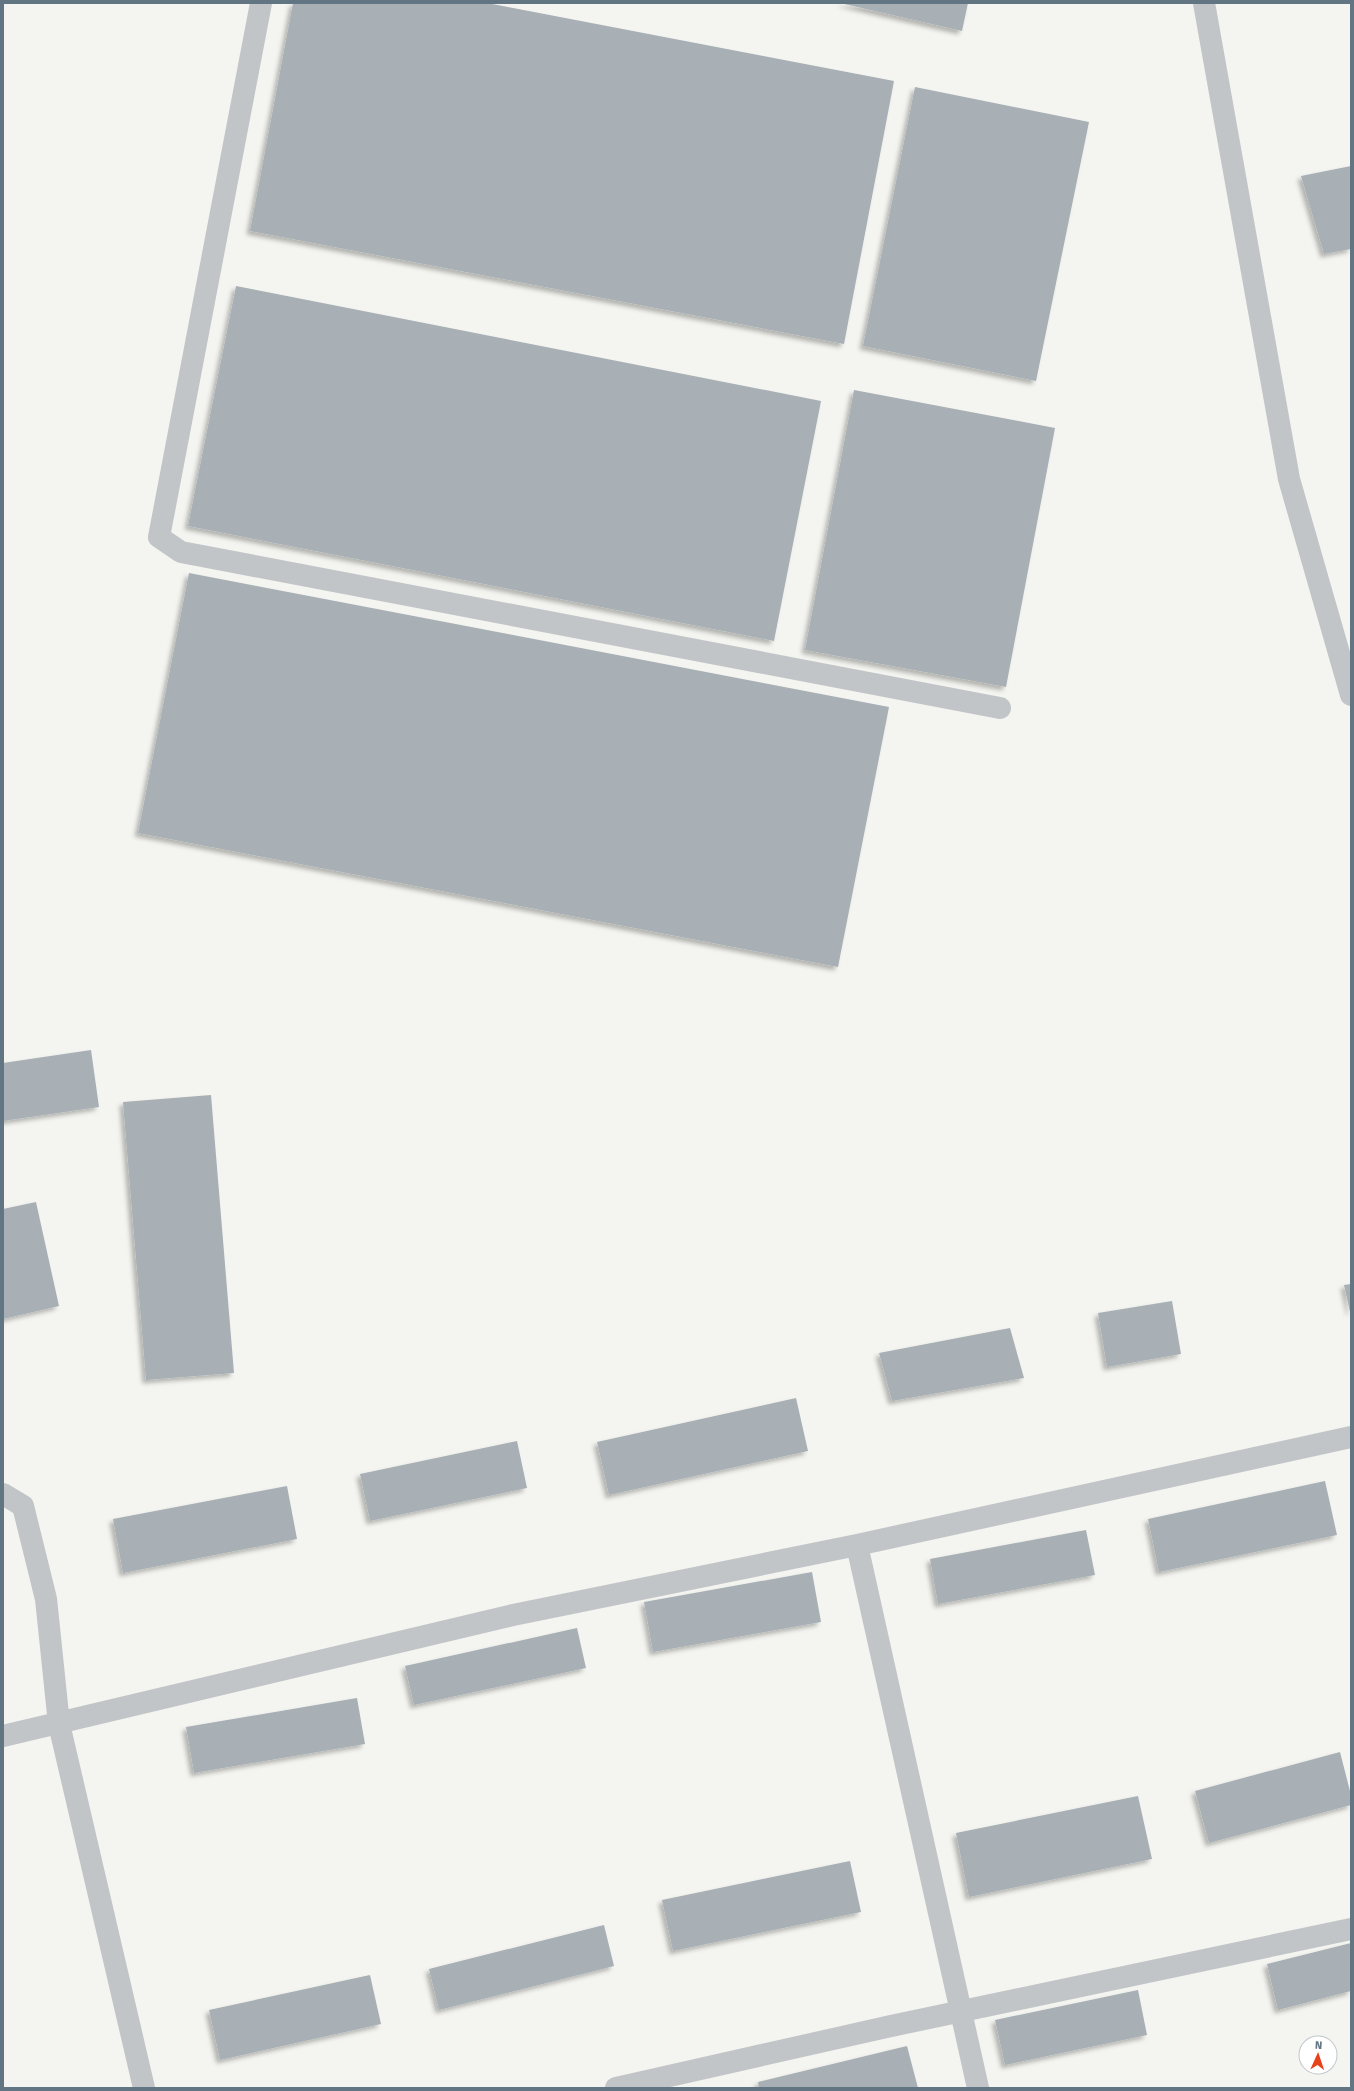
<svg xmlns="http://www.w3.org/2000/svg" width="1354" height="2091" font-family="'Fira Sans',sans-serif">
  <style>
    .building { fill: #a8b0b5; filter: url(#shadow) }
    .lines { fill: none; stroke-linecap: round; stroke-linejoin: round }
    .minor { stroke: #c1c5c8; stroke-width: 22 }
  </style>
  <defs>
    <filter id="shadow"><feDropShadow dx="-3.5" dy="3.5" stdDeviation="2" flood-color="#0004"/></filter>
  </defs>
  <rect width="100%" height="100%" fill="#f4f4f0"/>
  <path class="building" d="M 293,3 L 487,3 L 894,81 L 844,344 L 250,231 Z
    M 840,3 L 968,3 L 962,31 Z
    M 915,87 L 1089,122 L 1036,381 L 863,346 Z
    M 1351,166 L 1351,249 L 1324,254 L 1301,176 Z
    M 236,286 L 821,401 L 774,641 L 188,526 Z
    M 854,390 L 1055,428 L 1006,687 L 805,650 Z
    M 189,573 L 889,707 L 838,967 L 138,833 Z
    M 91,1050 L 99,1107 L 3,1121 L 3,1063 Z
    M 211,1095 L 234,1373 L 146,1380 L 123,1102 Z
    M 36,1202 L 59,1306 L 3,1319 L 3,1209 Z
    M 1351,1284 L 1351,1312 L 1350,1312 L 1344,1285 Z
    M 1172,1301 L 1181,1354 L 1107,1367 L 1098,1313 Z
    M 1010,1328 L 1024,1378 L 892,1401 L 879,1353 Z
    M 796,1398 L 808,1451 L 609,1495 L 597,1442 Z
    M 517,1441 L 527,1488 L 370,1521 L 360,1474 Z
    M 1325,1481 L 1337,1535 L 1159,1572 L 1148,1519 Z
    M 287,1486 L 297,1539 L 123,1573 L 113,1519 Z
    M 1086,1530 L 1095,1575 L 938,1604 L 930,1559 Z
    M 812,1572 L 821,1622 L 653,1652 L 644,1602 Z
    M 577,1628 L 586,1668 L 414,1705 L 405,1666 Z
    M 357,1698 L 365,1744 L 194,1773 L 186,1727 Z
    M 1340,1752 L 1351,1795 L 1351,1805 L 1209,1843 L 1195,1791 Z
    M 1138,1796 L 1152,1859 L 969,1897 L 956,1833 Z
    M 850,1861 L 861,1912 L 673,1951 L 662,1900 Z
    M 604,1925 L 614,1966 L 439,2010 L 429,1969 Z
    M 1351,1943 L 1351,1991 L 1278,2010 L 1267,1964 Z
    M 370,1975 L 381,2024 L 220,2060 L 209,2010 Z
    M 1138,1990 L 1147,2035 L 1005,2065 L 995,2020 Z
    M 907,2046 L 918,2088 L 759,2088 L 758,2082 Z"/>
  <g class="lines">
    <path class="minor" d="M 261,3 L 159,537 L 181,552 L 1000,708
      M 1204,3 L 1289,479 L 1351,695
      M 3,1494 L 23,1506 L 46,1599 L 59,1724 L 144,2088
      M 857,1545 L 978,2088
      M 3,1736 L 513,1615 L 857,1545 L 1351,1437
      M 616,2088 L 891,2026 L 1351,1929"/>
  </g>
  <rect width="1354" height="2091" fill="none" stroke="#627582" stroke-width="8"/>
  <g transform="translate(1318 2055) rotate(3)"><circle r="19" fill="#ffffff" stroke="#c0c8cd"/>
  <path d="M0-3L7 15L0 10L-7 15Z" fill="#e8421c"/>
  <text y="-6" font-size="11" font-weight="bold" text-anchor="middle" fill="#627582">N</text>
  </g>
</svg>
